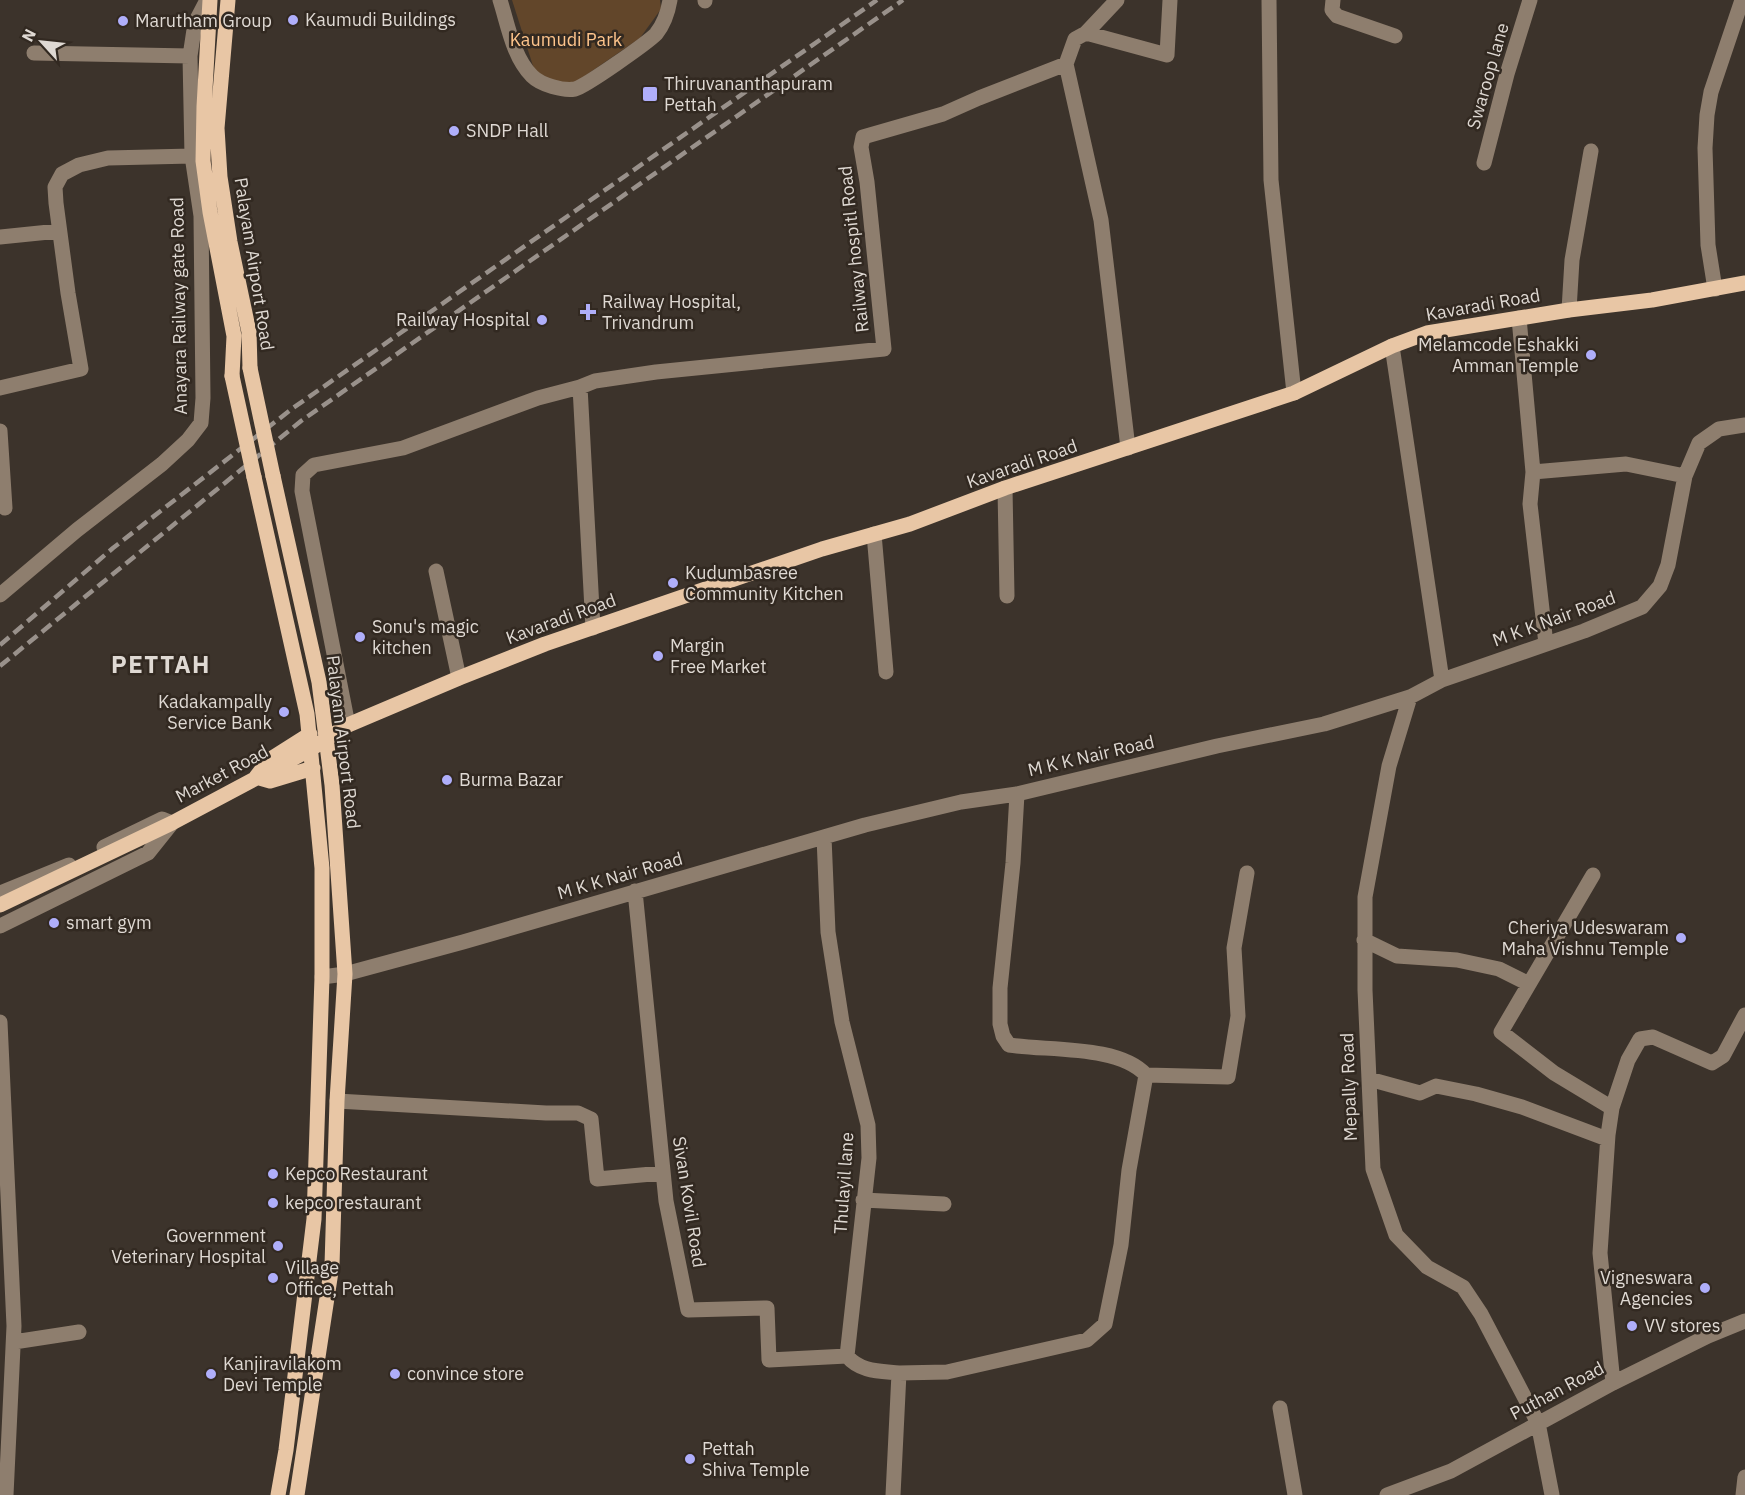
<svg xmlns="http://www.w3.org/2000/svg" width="1745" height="1495" font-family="'IBM Plex Sans',sans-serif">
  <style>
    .green { fill: #62462a }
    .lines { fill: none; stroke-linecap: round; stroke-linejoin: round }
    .minor { stroke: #8e7e6e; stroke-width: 15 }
    .major { stroke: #e8c6a5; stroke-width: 15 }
    .rail { stroke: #99918b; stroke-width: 4.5; stroke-dasharray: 12 6; stroke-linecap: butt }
    .major-bridge { stroke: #e8c6a5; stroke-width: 15 }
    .poi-dot { fill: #afaefa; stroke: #322921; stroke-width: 2 }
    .labels { text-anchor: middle; stroke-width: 5; stroke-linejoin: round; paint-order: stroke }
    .poi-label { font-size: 18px; fill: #dfd9d3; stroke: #322921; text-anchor: start }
    .park-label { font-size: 18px; fill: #ffc58c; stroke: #322921 }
    .street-label { font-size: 18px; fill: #dfd9d3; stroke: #322921 }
    .district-label { font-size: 24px; font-weight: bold; letter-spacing: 1.5px; fill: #dfd9d3; stroke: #322921 }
  </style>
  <rect width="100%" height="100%" fill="#3c332b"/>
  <path class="green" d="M 512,0 L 660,0 L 661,9 L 640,38 L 573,84 L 547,81 L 534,69 Z"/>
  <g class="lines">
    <path class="minor" d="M 500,0 C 508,25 513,57 532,76 C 541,85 563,91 575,89 C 586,86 647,43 656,34 C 664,24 668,12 670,0
      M 1117,0 L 1086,33 L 1075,39 L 1066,64 L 1101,220 L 1128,448
      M 1269,0 L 1271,180 L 1294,393
      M 1333,0 L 1332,10 L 1337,16 L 1395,36
      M 705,1 L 705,0
      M 1086,33 L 1167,55 L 1170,0
      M 34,53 L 190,56
      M 1484,163 L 1507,74 L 1530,0
      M 0,237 L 59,231
      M 1715,289 L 1708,245 L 1705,148 L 1707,115 L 1711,92 L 1742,0
      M 1569,310 L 1572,260 L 1591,151
      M 1519,318 L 1533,472 L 1530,504 L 1546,644
      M 1392,346 L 1442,680
      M 0,388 L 81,369 L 68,293 L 56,203 L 55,187 L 62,174 L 79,165 L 108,158 L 192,156
      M 0,431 L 5,508
      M 1533,472 L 1626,464 L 1685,476
      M 1005,488 L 1007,596
      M 874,534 L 886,672
      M 436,571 L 459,678
      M 0,595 L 77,530 L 162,464 L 188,440 L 201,423 L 203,398 L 201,216 L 192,156 L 190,56 L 195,23 L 207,0
      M 593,628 L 580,387 L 595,381 L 656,372 L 884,349 L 867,182 L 861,147 L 863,137 L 943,114 L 979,98 L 1066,64
      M 1410,697 L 1389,766 L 1365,897 L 1365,990 L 1373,1169 L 1396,1235 L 1427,1267 L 1463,1287 L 1481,1314 L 1538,1423 L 1552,1495
      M 348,725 L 302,491 L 303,475 L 314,465 L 403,448 L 538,398 L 580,387
      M 824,837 L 828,932 L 842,1022 L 868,1125 L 869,1158 L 847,1356 C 860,1372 880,1371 899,1373 L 893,1495
      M 1593,875 L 1501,1032 L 1554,1073 L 1612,1108
      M 635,891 L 666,1201 L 688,1310 L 767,1308 L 769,1360 L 847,1356
      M 0,893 L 69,865
      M 0,926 L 148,853 L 172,823 L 162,819 L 104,847
      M 1364,940 L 1397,956 L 1457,960 L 1499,969 L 1529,984
      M 322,977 L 345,974 L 463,942 L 865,825 L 961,802 L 1017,794 L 1217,746 L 1324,724 L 1410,697 L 1442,680 L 1584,631 L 1642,607 L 1660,586 L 1668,565 L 1685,476 L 1699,443 L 1719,429 L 1745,425
      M 0,1022 L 14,1326 L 6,1495
      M 1146,1075 L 1228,1077 L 1238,1016 L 1234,948 L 1247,873
      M 1369,1079 L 1420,1093 L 1436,1086 L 1476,1094 L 1522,1107 L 1607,1139
      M 337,1101 L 546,1113 L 578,1113 L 591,1119 L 597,1179 L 663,1173
      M 863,1200 L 944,1204
      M 14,1342 L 79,1332
      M 899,1373 L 947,1372 L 1087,1340 L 1105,1324 L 1121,1245 L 1129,1170 L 1146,1075 C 1119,1045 1048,1051 1009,1045 L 1003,1036 L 1000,1024 L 1000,988 L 1013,863 L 1017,794
      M 1613,1383 L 1600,1253 L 1608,1135 L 1612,1108 L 1628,1060 L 1640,1039 L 1653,1037 L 1712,1063 L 1723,1056 L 1745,1015
      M 1280,1408 L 1295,1495
      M 1387,1495 L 1451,1471 L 1613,1383 L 1708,1336 L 1745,1321
      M 1743,1495 L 1745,1477"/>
    <path class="major" d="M 210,0 L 204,107 L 203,161 L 210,212 L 234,336 L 232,376
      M 228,0 L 217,128 L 220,177 L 230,242 L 249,332 L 250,368
      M 273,476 L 319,682 L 332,785 L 345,974 L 337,1101 L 332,1265 L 297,1495
      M 254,477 L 307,714 L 322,868 L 322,977 L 314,1219 L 286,1450 L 278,1495
      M 310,734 L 269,760 L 256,777 L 270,781 L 313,768
      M 0,905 L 172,823 L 311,749 L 348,725 L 459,678 L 545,644 L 822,549 L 910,524 L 1005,488 L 1294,393 L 1392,346 L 1427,333 L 1569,310 L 1652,300 L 1745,283"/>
    <path class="rail" d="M 0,645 L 113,548 L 293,408 L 877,0
      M 0,666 L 301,421 L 903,0"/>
    <path class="major-bridge" d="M 250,368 L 273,476
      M 232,376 L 254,477"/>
  </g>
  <g class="poi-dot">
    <circle cx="293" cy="20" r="6"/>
    <circle cx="123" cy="21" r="6"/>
    <rect x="642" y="86" width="16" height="16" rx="3"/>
    <circle cx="454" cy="131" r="6"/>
    <path d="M585 303h6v6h6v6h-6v6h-6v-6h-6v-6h6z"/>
    <circle cx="542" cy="320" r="6"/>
    <circle cx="1591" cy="355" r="6"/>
    <circle cx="673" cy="583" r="6"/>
    <circle cx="360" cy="637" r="6"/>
    <circle cx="658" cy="656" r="6"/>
    <circle cx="284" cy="712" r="6"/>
    <circle cx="447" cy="780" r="6"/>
    <circle cx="54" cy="923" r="6"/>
    <circle cx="1681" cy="938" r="6"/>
    <circle cx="273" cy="1174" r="6"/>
    <circle cx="273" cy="1203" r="6"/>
    <circle cx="278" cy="1246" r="6"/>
    <circle cx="273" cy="1278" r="6"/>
    <circle cx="1705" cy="1288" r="6"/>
    <circle cx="1632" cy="1326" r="6"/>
    <circle cx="211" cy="1374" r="6"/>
    <circle cx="395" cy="1374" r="6"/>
    <circle cx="690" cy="1459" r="6"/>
  </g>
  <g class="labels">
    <g class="poi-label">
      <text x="305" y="26">Kaumudi Buildings</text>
      <text x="135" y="27">Marutham Group</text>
      <text x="664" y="90">Thiruvananthapuram<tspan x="664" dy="21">Pettah</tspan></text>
      <text x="466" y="137">SNDP Hall</text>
      <text x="602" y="308">Railway Hospital,<tspan x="602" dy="21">Trivandrum</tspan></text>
      <text x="530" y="326" text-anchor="end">Railway Hospital</text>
      <text x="1579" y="351" text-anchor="end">Melamcode Eshakki<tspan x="1579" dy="21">Amman Temple</tspan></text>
      <text x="685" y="579">Kudumbasree<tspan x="685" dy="21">Community Kitchen</tspan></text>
      <text x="372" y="633">Sonu's magic<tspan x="372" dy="21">kitchen</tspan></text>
      <text x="670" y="652">Margin<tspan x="670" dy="21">Free Market</tspan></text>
      <text x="272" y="708" text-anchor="end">Kadakampally<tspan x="272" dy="21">Service Bank</tspan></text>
      <text x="459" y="786">Burma Bazar</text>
      <text x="66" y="929">smart gym</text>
      <text x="1669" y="934" text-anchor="end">Cheriya Udeswaram<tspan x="1669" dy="21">Maha Vishnu Temple</tspan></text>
      <text x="285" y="1180">Kepco Restaurant</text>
      <text x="285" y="1209">kepco restaurant</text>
      <text x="266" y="1242" text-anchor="end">Government<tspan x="266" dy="21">Veterinary Hospital</tspan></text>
      <text x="285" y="1274">Village<tspan x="285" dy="21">Office, Pettah</tspan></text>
      <text x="1693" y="1284" text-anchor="end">Vigneswara<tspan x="1693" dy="21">Agencies</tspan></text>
      <text x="1644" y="1332">VV stores</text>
      <text x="223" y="1370">Kanjiravilakom<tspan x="223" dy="21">Devi Temple</tspan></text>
      <text x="407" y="1380">convince store</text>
      <text x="702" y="1455">Pettah<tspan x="702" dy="21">Shiva Temple</tspan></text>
    </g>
    <g class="park-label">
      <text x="566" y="46">Kaumudi Park</text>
    </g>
    <g class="street-label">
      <text transform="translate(1488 76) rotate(-74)" y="6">Swaroop lane</text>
      <text transform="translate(854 249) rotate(-96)" y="6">Railway hospitl Road</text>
      <text transform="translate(254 264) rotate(81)" y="6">Palayam Airport Road</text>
      <text transform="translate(1483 305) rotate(-10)" y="6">Kavaradi Road</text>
      <text transform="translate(179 306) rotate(-91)" y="6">Anayara Railway gate Road</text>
      <text transform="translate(1022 464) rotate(-19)" y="6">Kavaradi Road</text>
      <text transform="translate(561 619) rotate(-20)" y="6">Kavaradi Road</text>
      <text transform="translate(1554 619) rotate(-20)" y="6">M K K Nair Road</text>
      <text transform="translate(343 742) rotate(83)" y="6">Palayam Airport Road</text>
      <text transform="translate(1091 756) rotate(-13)" y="6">M K K Nair Road</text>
      <text transform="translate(222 774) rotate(-28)" y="6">Market Road</text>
      <text transform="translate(620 876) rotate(-16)" y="6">M K K Nair Road</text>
      <text transform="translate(1349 1087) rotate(-92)" y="6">Mepally Road</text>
      <text transform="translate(844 1183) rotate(-86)" y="6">Thulayil lane</text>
      <text transform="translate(689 1202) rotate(81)" y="6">Sivan Kovil Road</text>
      <text transform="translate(1557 1391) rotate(-28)" y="6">Puthan Road</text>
    </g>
    <g class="district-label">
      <text x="161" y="673">PETTAH</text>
    </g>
  </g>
  <g transform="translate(42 42) rotate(297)" stroke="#322921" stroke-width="4.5" paint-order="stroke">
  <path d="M0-4.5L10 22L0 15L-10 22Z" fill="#dfd9d3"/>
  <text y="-9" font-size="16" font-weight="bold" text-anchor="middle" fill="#dfd9d3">N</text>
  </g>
</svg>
